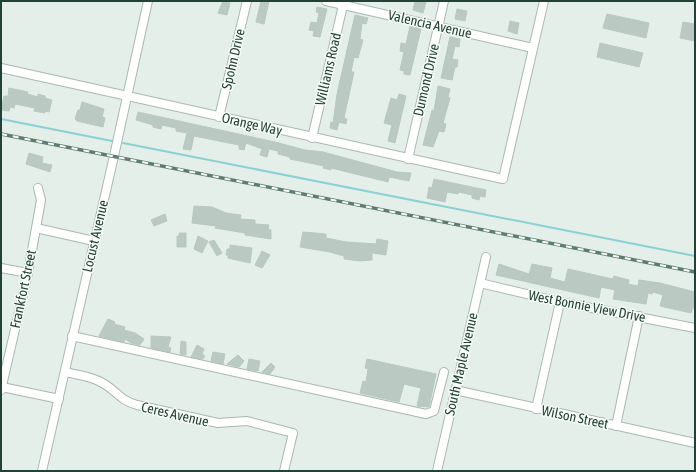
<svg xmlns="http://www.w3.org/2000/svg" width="696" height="472" font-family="'Asap Condensed',sans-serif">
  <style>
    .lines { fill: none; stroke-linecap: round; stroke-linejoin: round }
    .stream { stroke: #8bd0d5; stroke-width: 2 }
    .building { fill: #bacac2; stroke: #b7c9c0 }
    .minor-casing { stroke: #a7b8b0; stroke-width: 10 }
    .minor { stroke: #fff; stroke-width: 8 }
    .rail-casing { stroke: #5e7d72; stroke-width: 3.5 }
    .rail { stroke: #f6fbf8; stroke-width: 2; stroke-dasharray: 6; stroke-linecap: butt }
    .labels { text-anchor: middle; stroke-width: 3; stroke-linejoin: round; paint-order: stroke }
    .street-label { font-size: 14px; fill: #234237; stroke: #f6fbf8 }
  </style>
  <rect width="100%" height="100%" fill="#e5efe9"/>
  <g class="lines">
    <path class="stream" d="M 1,119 L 112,141
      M 123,143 L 695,256"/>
  </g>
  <path class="building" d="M 223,1 L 230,3 L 227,15 L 218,13 Z
    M 261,1 L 269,1 L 264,24 L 256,22 Z
    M 415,1 L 426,2 L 423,13 L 413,10 Z
    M 317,7 L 327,9 L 320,37 L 313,36 L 314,31 L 309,30 L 311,22 L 317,23 L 319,13 L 316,12 Z
    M 457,9 L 467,11 L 465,21 L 455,19 Z
    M 607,14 L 649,23 L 646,38 L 603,28 Z
    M 355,15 L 368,18 L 366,24 L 362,23 L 360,39 L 363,40 L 358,58 L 354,57 L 351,72 L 354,72 L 344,118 L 347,119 L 346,124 L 339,122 L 337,130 L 330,128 L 331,122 L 333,123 L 337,94 Z
    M 510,21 L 519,23 L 517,34 L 508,31 Z
    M 683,22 L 695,24 L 695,41 L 680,38 Z
    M 410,26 L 421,29 L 410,75 L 404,74 L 404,71 L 400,70 L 404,52 L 400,51 L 401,43 L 406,44 Z
    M 450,37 L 460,39 L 459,47 L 455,46 L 452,59 L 458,60 L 457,67 L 455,67 L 452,80 L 441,78 Z
    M 600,43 L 643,53 L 639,67 L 597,57 Z
    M 438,86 L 450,89 L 448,97 L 450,98 L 443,123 L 446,124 L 444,132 L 439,131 L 433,147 L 423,145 L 432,110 L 434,111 Z
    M 9,88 L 28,92 L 27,94 L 38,97 L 38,94 L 45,96 L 45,98 L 52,100 L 49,112 L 45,111 L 45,113 L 34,111 L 35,108 L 15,104 L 14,108 L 10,107 L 9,111 L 1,110 L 4,96 L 8,96 Z
    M 399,94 L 406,96 L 395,143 L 388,141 L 392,125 L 384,123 L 391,98 L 397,100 Z
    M 82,102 L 104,109 L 102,117 L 105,118 L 103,127 L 77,121 L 75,119 L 78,110 L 80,110 Z
    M 138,112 L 275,142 L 305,150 L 323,152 L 397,172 L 411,173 L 409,181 L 389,177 L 388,182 L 331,168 L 331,170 L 323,168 L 324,166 L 290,159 L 290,157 L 278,154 L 278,151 L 269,149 L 267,157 L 260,155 L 262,149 L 246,143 L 244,150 L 239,149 L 239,145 L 194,136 L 191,150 L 183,149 L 187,133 L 176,131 L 176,128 L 162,125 L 161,129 L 153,127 L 153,125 L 136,120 Z
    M 29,153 L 43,157 L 42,163 L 52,165 L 50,172 L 26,164 Z
    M 434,179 L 486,190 L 485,197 L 480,196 L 479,200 L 472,198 L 472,195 L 459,192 L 458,194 L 447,192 L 445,202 L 427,198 L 429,187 L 432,188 Z
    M 194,206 L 212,207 L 226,213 L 241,215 L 240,219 L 255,220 L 255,224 L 269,225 L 268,229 L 271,230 L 271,239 L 245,235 L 245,233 L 215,228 L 216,226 L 192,223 Z
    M 165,214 L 167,221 L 154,226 L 151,220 Z
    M 303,232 L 326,234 L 326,238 L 346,242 L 376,244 L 377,239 L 388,241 L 386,255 L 372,253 L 372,260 L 360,261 L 344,259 L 344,256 L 330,252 L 300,247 Z
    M 179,233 L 186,233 L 186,247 L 177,247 L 177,236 L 179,236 Z
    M 198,236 L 208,241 L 202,253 L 194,249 Z
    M 214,240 L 222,253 L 217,256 L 209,242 Z
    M 230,245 L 252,248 L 250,263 L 228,258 L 228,255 L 226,255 L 227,249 L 230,249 Z
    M 262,251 L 270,255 L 262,268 L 255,265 Z
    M 499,264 L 529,274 L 532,264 L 552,268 L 550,278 L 565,282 L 568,269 L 613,279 L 614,276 L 629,280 L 628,284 L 638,286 L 639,280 L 660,283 L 695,292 L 695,303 L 691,313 L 660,306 L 663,295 L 653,292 L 652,294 L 648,293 L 646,304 L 613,299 L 615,290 L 601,287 L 599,298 L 496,275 Z
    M 108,319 L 115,322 L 114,324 L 125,327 L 124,330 L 135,333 L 144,339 L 140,345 L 131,343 L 125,339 L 124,342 L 99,336 Z
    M 151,336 L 171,337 L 168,347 L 171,348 L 170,352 L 151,348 Z
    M 181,341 L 186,342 L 186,355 L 180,354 Z
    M 197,345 L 204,349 L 202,354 L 205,356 L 203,359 L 191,357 Z
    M 213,352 L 225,354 L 223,364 L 211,361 Z
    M 238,355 L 244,361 L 239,367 L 227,364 Z
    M 249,359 L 260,361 L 258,371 L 247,369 Z
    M 367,359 L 436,374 L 429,407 L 417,406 L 421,388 L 404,384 L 399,402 L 360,393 L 363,381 L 366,382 L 368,369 L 365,368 Z
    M 271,363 L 275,367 L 270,374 L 262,372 Z"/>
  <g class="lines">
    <defs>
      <path id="minor" d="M 326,1 L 533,48
        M 1,68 L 503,179 L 544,1
        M 219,117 L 247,1
        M 312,138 L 344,1
        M 408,159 L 444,1
        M 36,228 L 94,241
        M 1,268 L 28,273
        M 480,283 L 560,302 L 695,328
        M 72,336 L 426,414 L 434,411 L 444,372
        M 65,372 C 79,375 94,377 106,385 C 118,393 122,401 137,405 L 218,423 L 247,421 L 293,433 L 284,471
        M 2,387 L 59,399
        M 1,390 L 28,273 L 41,200 L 38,188
        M 455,390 L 695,443
        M 536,409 L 560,302
        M 616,426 L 639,316
        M 42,471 L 114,156 L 148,1
        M 437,471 L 486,257"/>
    </defs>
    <use href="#minor" class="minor-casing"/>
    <use href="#minor" class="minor"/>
    <defs>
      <path id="rail" d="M 1,134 L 695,272"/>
    </defs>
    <use href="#rail" class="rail-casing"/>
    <use href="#rail" class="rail"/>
  </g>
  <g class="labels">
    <g class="street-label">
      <text transform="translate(430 24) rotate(13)" y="5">Valencia Avenue</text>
      <text transform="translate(233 59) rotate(-77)" y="5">Spohn Drive</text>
      <text transform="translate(328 69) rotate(-77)" y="5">Williams Road</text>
      <text transform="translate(426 80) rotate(-77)" y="5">Dumond Drive</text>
      <text transform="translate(252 124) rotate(13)" y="5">Orange Way</text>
      <text transform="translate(95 236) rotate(-77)" y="5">Locust Avenue</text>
      <text transform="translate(23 289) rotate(-78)" y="5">Frankfort Street</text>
      <text transform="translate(587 306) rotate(11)" y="5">West Bonnie View Drive</text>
      <text transform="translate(461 364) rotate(-77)" y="5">South Maple Avenue</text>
      <text transform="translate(175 414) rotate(13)" y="5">Ceres Avenue</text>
      <text transform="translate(575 417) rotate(12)" y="5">Wilson Street</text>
    </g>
  </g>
  <rect width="696" height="472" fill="none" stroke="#234237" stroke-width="4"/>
</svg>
